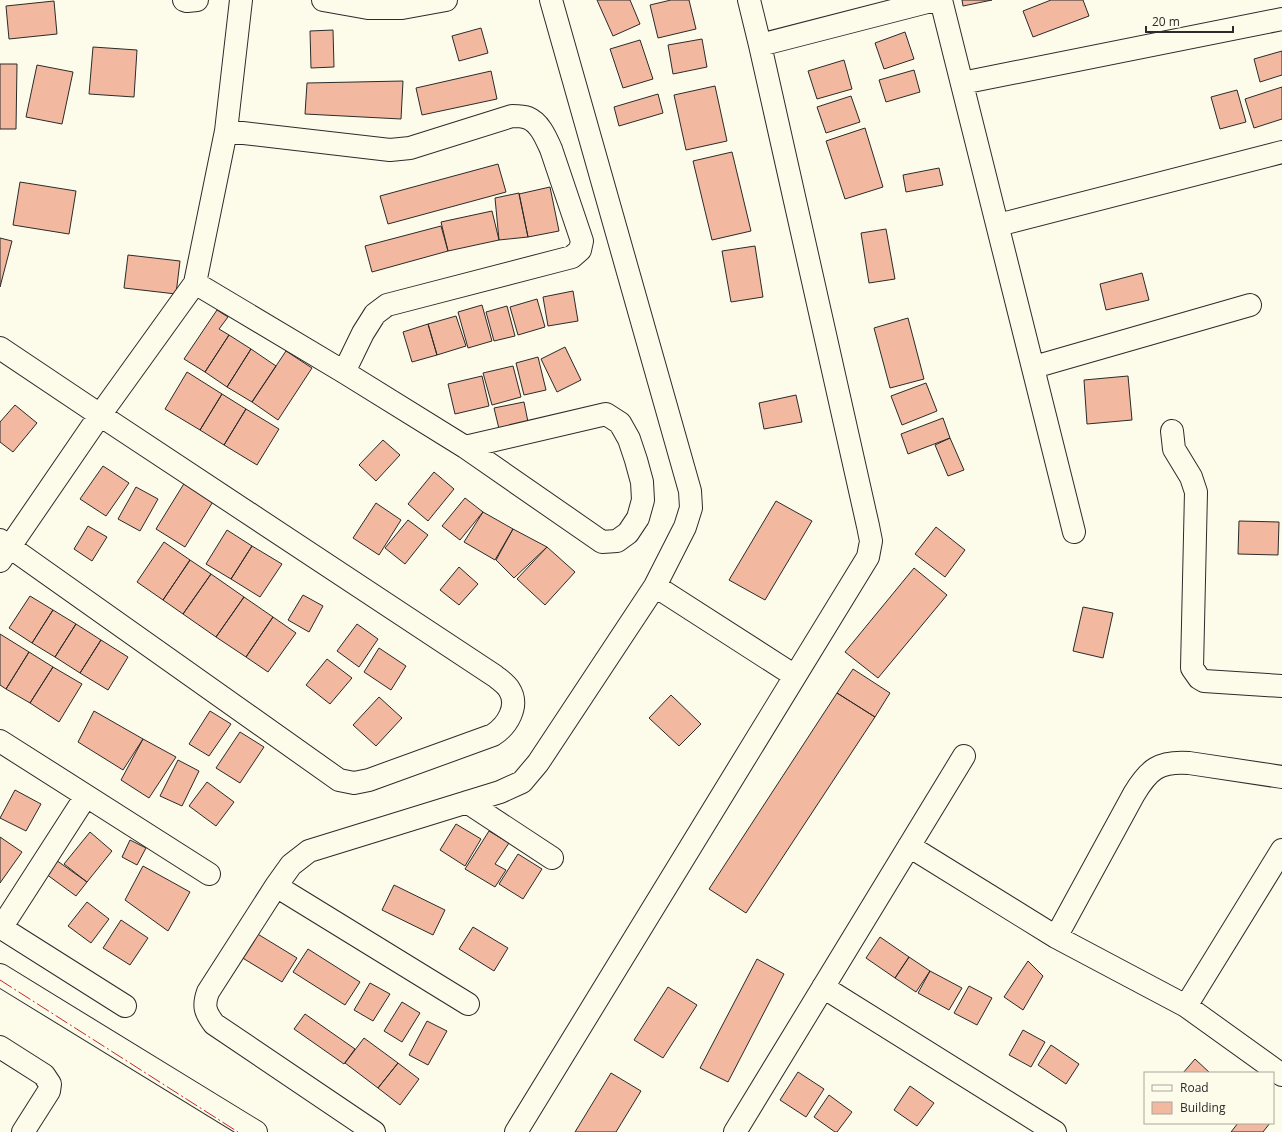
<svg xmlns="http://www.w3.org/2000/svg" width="1282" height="1132" font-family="'Open Sans',sans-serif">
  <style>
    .building { fill: #f2b8a0; stroke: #2b2b2b }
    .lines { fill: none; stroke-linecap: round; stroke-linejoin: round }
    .street-casing { stroke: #2b2b2b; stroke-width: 24 }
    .street { stroke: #fdfbea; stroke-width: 22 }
    .power { stroke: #c62828; stroke-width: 1; stroke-dasharray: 14 3 2 3; stroke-linecap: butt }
  </style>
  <rect width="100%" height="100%" fill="#fdfbea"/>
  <path class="building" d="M 597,0 L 630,0 L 640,24 L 613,36 Z
    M 671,0 L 689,0 L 696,29 L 658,38 L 650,5 Z
    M 962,0 L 992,0 L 963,6 Z
    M 1051,0 L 1083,0 L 1089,16 L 1033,37 L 1023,11 Z
    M 54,1 L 57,34 L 9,39 L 6,6 Z
    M 481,28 L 488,53 L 459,61 L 452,36 Z
    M 333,30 L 334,67 L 311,68 L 310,31 Z
    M 905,32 L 914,59 L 884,69 L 875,43 Z
    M 702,39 L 707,67 L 673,74 L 668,45 Z
    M 640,40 L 653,79 L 623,88 L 610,49 Z
    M 93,47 L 137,50 L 134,97 L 89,94 Z
    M 1282,51 L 1282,75 L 1260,82 L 1254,59 Z
    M 844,60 L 852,89 L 817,99 L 808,71 Z
    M 0,64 L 17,64 L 16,129 L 0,129 Z
    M 37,65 L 73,72 L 62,124 L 26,117 Z
    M 914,70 L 920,92 L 886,102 L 879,80 Z
    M 491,71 L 497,99 L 422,115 L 416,88 Z
    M 403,81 L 401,119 L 305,114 L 307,83 Z
    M 715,86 L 727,141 L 686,150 L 674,95 Z
    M 1282,87 L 1282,119 L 1254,128 L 1245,99 Z
    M 1237,90 L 1246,122 L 1220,129 L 1211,97 Z
    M 658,94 L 663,113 L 619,126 L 614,107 Z
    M 851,96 L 860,122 L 826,133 L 817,107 Z
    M 865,128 L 883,187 L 845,199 L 826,141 Z
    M 732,152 L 751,231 L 712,240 L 693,161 Z
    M 498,164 L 506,192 L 388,224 L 380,196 Z
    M 939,168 L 943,185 L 906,192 L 903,175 Z
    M 20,182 L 76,191 L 69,234 L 13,225 Z
    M 550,187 L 559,231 L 528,237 L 519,194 Z
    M 519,193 L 528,237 L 499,240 L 495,198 Z
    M 492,211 L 499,240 L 448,251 L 441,222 Z
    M 441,226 L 448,251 L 372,272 L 365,246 Z
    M 886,229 L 895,279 L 869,283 L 861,233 Z
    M 0,238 L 12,241 L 0,287 Z
    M 755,246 L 763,297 L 731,302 L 722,251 Z
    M 128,255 L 180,261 L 176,294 L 124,288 Z
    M 1142,273 L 1149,300 L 1106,310 L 1100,284 Z
    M 573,291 L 578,321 L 548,326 L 543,297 Z
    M 537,299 L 545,327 L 518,335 L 510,307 Z
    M 482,305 L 492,341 L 468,348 L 458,312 Z
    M 507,306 L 515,336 L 494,341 L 486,312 Z
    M 217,310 L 228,317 L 219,329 L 229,335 L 205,372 L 184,359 Z
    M 456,316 L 466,346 L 437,355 L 428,324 Z
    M 908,318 L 924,379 L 890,388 L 874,328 Z
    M 428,324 L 437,355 L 412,362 L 403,332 Z
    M 229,335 L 251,349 L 227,387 L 205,372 Z
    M 565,347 L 581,380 L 557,392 L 541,359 Z
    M 251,349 L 276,366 L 252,402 L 227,387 Z
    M 286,351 L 312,368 L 278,420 L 252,402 Z
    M 538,357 L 546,390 L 524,395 L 516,363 Z
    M 513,366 L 521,397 L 492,405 L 483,373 Z
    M 187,372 L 222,394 L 200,430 L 165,409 Z
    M 482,376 L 489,406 L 455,414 L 448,384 Z
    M 1128,376 L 1132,420 L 1087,424 L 1084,380 Z
    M 926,383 L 937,411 L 902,425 L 891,396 Z
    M 222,394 L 246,409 L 224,445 L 200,430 Z
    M 796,395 L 802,422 L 764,429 L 759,403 Z
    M 524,402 L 529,427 L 500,433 L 494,408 Z
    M 15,405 L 37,423 L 13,452 L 0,442 L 0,422 Z
    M 246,409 L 279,429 L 257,465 L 224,445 Z
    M 943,418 L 950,438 L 908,454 L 901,434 Z
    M 950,438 L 964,470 L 948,476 L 935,445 Z
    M 383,440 L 400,455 L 376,481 L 359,465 Z
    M 103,466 L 129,483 L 106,516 L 80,499 Z
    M 434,472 L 454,489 L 428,521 L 408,504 Z
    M 185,482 L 214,500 L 185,547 L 156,529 Z
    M 136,487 L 158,499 L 140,531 L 118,519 Z
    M 465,498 L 483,512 L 460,540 L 442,526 Z
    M 776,501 L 812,521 L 765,600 L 729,580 Z
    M 376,503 L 401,520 L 379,555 L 353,538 Z
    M 483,512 L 513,529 L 495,560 L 464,542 Z
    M 408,520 L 428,535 L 405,564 L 385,548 Z
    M 1239,521 L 1279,522 L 1278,555 L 1238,554 Z
    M 88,526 L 107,537 L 92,561 L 74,549 Z
    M 936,527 L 965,550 L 945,577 L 915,554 Z
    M 513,529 L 547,547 L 514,578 L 496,560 Z
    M 227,530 L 252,546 L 231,579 L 206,564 Z
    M 164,542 L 190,560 L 163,600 L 137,582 Z
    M 252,546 L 282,564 L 260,597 L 231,579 Z
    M 547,547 L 575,572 L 545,605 L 517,579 Z
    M 190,560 L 211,574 L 183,614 L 163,600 Z
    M 459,567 L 478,584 L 459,605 L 440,590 Z
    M 914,568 L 947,595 L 878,678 L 845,652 Z
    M 211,574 L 244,597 L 216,637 L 183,614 Z
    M 303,595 L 323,606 L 309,632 L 288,620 Z
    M 30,596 L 53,610 L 32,643 L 9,628 Z
    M 244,597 L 273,617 L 246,657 L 216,637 Z
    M 1083,607 L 1113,613 L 1103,658 L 1073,651 Z
    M 53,610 L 76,624 L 55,657 L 32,643 Z
    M 273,617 L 296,633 L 268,672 L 246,657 Z
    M 76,624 L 101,640 L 80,673 L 55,657 Z
    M 357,624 L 378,639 L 359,667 L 337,651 Z
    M 0,634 L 29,652 L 6,689 L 0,685 Z
    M 101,640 L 128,657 L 108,690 L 80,673 Z
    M 379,648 L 406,666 L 391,690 L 364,672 Z
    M 29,652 L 53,667 L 30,703 L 6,689 Z
    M 327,659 L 352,678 L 330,704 L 306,685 Z
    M 53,667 L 82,684 L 59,722 L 30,703 Z
    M 853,669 L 890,693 L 875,717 L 837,693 Z
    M 837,693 L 875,717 L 746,913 L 709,889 Z
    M 671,695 L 701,724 L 679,746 L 649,718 Z
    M 379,697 L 402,718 L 376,746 L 353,725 Z
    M 94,711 L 143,739 L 123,770 L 78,742 Z
    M 210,711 L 231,724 L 209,756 L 189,744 Z
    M 240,732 L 264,747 L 240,783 L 216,768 Z
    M 143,739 L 176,757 L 149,798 L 121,780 Z
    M 178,760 L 199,771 L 182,806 L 160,796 Z
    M 207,782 L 234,802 L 216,826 L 189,806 Z
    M 15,790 L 41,804 L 26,831 L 0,818 Z
    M 456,824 L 481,839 L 465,866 L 440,850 Z
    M 489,831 L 509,843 L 495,864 L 506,870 L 495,887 L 465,869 Z
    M 90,832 L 112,851 L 87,882 L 64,864 Z
    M 0,837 L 22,852 L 0,883 Z
    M 130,840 L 146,848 L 137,865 L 122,857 Z
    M 518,854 L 542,869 L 523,899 L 499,884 Z
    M 56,860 L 87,882 L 76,896 L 46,874 Z
    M 143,866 L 190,892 L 168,931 L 125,900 Z
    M 394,885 L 445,910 L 433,935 L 382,910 Z
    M 87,902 L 109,919 L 91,943 L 68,926 Z
    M 121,920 L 148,938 L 130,965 L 103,948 Z
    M 473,927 L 508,948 L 494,971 L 459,949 Z
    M 256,933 L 297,958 L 282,982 L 241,957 Z
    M 880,937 L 909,957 L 895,978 L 866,958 Z
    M 308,949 L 360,982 L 345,1005 L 293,972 Z
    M 909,957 L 930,971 L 916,992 L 895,978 Z
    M 757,959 L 784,974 L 728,1082 L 700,1068 Z
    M 1028,961 L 1043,976 L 1023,1010 L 1004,997 Z
    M 930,971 L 962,988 L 949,1010 L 918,993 Z
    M 370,983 L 390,994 L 373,1021 L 354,1010 Z
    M 969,986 L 992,998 L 977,1025 L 954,1013 Z
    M 668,987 L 697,1005 L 663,1058 L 634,1040 Z
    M 402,1002 L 420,1013 L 402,1042 L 384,1031 Z
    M 305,1014 L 355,1049 L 344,1064 L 294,1029 Z
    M 427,1021 L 447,1031 L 428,1065 L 409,1055 Z
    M 1023,1030 L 1045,1042 L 1031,1067 L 1009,1055 Z
    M 364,1038 L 398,1063 L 378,1088 L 345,1063 Z
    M 1051,1045 L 1079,1064 L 1066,1084 L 1038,1065 Z
    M 1195,1059 L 1210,1073 L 1183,1073 Z
    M 398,1063 L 419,1079 L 400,1105 L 378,1088 Z
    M 798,1072 L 824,1089 L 806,1117 L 780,1100 Z
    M 611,1073 L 641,1091 L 616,1132 L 575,1132 Z
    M 910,1086 L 934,1103 L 917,1126 L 894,1110 Z
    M 829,1095 L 852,1112 L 837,1132 L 835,1132 L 814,1117 Z
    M 1238,1123 L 1270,1123 L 1263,1132 L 1231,1132 Z"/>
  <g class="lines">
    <defs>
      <path id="street" d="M 184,0 L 187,1 L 197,0
        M 323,0 L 368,8 L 402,8 L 446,0
        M 941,0 L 1074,532
        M 760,45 L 935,0
        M 962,83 L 1282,19
        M 226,131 L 390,150 L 410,148 L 512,116 C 517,116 523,116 528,118 C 540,123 546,138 551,149 L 582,241 L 580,250 L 572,257 L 387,305 L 375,314 L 363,333 L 344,372
        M 998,225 L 1282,152
        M 195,283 L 344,372 L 465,447 L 602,542 L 617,541 L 628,533 L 638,518 L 643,500 L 642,482 L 636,460 L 629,439 L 620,423 L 606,414 L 465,447
        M 0,348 L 100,415 L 495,676 C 500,680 506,684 509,689 C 520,706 507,726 493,735 L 369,780 L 354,783 L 339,780 L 0,540
        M 1034,367 L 1250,305
        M 1172,431 L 1174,449 L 1191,477 L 1196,492 L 1192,668 L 1199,678 L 1204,681 L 1282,686
        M 0,561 L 100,415 L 195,283 L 226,131 L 241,0
        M 655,586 L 795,676
        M 0,741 L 209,874
        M 467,802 L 552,858
        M 909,846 L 1056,937 L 1186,1006 L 1282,1075
        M 276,886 L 468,1004
        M 0,927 L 125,1006
        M 1,928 L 86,796
        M 1056,937 L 1134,794 C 1149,769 1159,761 1189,763 L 1282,777
        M 0,975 L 256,1132
        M 823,987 L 1055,1132
        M 1186,1006 L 1282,850
        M 0,1047 L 44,1075 L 50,1084 L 49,1091 L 23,1132
        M 374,1132 L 214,1024 C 205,1012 203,1006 208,992 L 276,886 L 291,865 L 309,851 L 500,792 L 522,782 L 538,763 L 655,586 L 685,527 L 691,508 L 690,491 L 551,0
        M 516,1132 L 868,557 L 871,541 L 868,526 L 760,45 L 749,0
        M 735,1132 L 964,756"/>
    </defs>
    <use href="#street" class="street-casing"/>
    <use href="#street" class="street"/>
    <path class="power" d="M 0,980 L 238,1132"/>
  </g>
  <rect x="1144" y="1072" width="130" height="52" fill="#fdfbea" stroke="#a9a89e"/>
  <rect x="1152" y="1085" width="20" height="6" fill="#fdfbea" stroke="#a9a89e"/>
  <text x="1180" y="1092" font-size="12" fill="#2b2b2b">Road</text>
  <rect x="1152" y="1102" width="20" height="12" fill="#f2b8a0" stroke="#a9a89e"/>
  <text x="1180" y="1112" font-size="12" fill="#2b2b2b">Building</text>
  <path d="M1146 26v6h87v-6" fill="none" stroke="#2b2b2b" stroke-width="2"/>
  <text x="1152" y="26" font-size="12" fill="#2b2b2b" stroke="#fdfbea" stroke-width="3" paint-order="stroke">20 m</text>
</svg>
